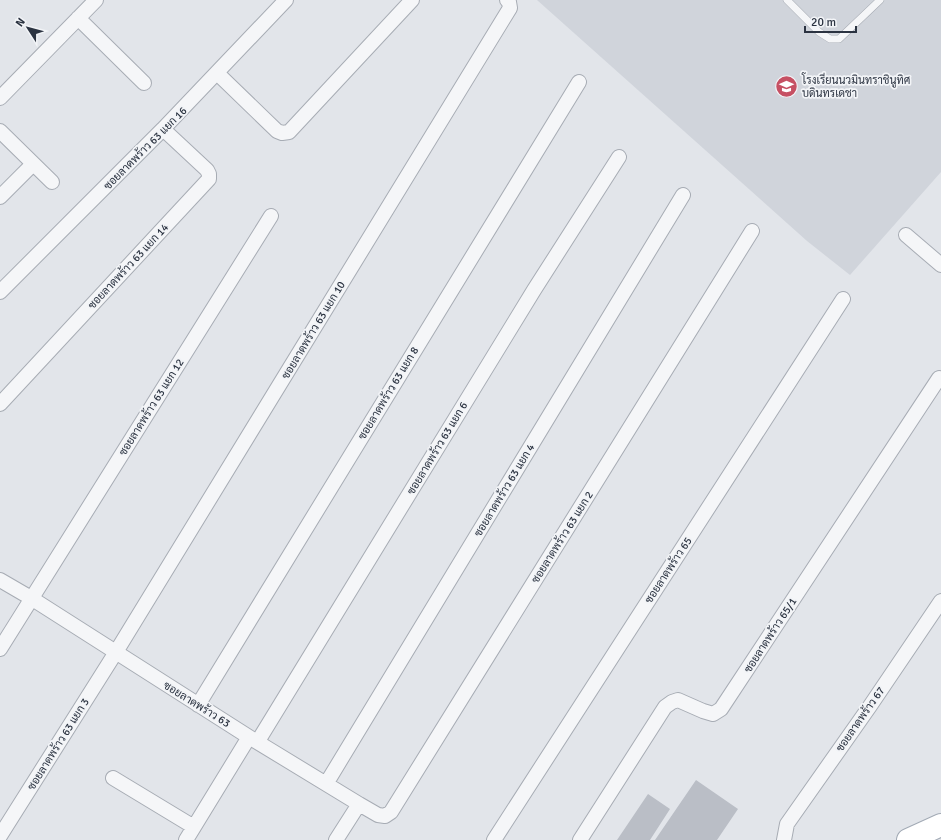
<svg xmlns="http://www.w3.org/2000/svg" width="941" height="840" font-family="Signika,Sarabun,sans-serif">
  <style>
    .built { fill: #d0d4db }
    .building { fill: #babec6 }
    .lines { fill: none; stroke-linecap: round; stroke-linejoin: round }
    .lane-casing { stroke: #a7acb4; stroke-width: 8 }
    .street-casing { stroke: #a7acb4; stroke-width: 16 }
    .primary-casing { stroke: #a2aab5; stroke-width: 24 }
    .lane { stroke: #f5f6f8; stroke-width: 7 }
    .street { stroke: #f5f6f8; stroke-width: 14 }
    .primary { stroke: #fff; stroke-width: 22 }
    .labels { text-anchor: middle; stroke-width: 3.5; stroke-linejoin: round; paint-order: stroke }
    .poi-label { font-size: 11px; fill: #2b3341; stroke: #f2f4f7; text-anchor: start }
    .street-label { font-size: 11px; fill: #2b3341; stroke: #f2f4f7 }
  </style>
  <rect width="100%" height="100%" fill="#e2e5ea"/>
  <path class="built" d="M 537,0 L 941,0 L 941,172 L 850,275 L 807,241 Z"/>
  <path class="building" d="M 696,780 L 738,809 L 717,840 L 655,840 Z
    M 648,794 L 670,809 L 650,840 L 617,840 Z"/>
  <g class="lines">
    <defs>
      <path id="lane" d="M 787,0 L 819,32 L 830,39 L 839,39 L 880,0"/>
      <path id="street" d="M 78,18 L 144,83
        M 217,73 L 277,131 L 282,133 L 289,132 L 412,0
        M 0,98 L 96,0
        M 0,131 L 52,182
        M 0,197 L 33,164
        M 906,235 L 941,265
        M 0,292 L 163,129 L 286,0
        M 0,404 L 209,179 L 209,174 L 207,170 L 163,129
        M 0,580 L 31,598 L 249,737 L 359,804 L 336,840
        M 0,649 L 271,216
        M 198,705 L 579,82
        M 258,741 L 534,290 L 619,157
        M 113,778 L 194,827
        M 326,784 L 683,195
        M 359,804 L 378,815 L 385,816 L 391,812 L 752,231
        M 0,836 L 116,652 L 510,8 L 509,2 L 507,0
        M 186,840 L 249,737
        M 494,840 L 843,299
        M 580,840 L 665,707 L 672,702 L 678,700 L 703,711 L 713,714 L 721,709 L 939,378
        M 784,840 L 787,824 L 870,706 L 941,601"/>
      <path id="primary" d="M 908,840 L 941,825"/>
    </defs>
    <use href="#lane" class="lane-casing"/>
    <use href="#street" class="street-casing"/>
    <use href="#primary" class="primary-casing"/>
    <use href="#lane" class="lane"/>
    <use href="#street" class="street"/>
    <use href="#primary" class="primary"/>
  </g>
  <defs>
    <symbol id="school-disc" viewBox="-11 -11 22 22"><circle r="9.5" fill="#c65063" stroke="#f2f4f7"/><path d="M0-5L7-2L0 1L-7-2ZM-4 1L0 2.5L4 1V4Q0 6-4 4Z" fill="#fff"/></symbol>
  </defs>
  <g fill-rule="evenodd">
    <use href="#school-disc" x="774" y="74" width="25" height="25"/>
  </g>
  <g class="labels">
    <g class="poi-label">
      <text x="802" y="84">โรงเรียนนวมินทราชินูทิศ<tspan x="802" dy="13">บดินทรเดชา</tspan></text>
    </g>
    <g class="street-label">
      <text transform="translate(145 148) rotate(-45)" y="4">ซอยลาดพร้าว 63 แยก 16</text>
      <text transform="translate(128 266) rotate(-47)" y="4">ซอยลาดพร้าว 63 แยก 14</text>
      <text transform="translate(313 330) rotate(-59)" y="4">ซอยลาดพร้าว 63 แยก 10</text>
      <text transform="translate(388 393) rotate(-59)" y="4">ซอยลาดพร้าว 63 แยก 8</text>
      <text transform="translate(151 407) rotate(-58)" y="4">ซอยลาดพร้าว 63 แยก 12</text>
      <text transform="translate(437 448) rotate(-59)" y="4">ซอยลาดพร้าว 63 แยก 6</text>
      <text transform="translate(504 490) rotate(-59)" y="4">ซอยลาดพร้าว 63 แยก 4</text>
      <text transform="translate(562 537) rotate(-58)" y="4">ซอยลาดพร้าว 63 แยก 2</text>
      <text transform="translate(668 570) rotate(-57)" y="4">ซอยลาดพร้าว 65</text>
      <text transform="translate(770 635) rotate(-57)" y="4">ซอยลาดพร้าว 65/1</text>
      <text transform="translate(197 704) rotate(32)" y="4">ซอยลาดพร้าว 63</text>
      <text transform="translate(860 719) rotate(-55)" y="4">ซอยลาดพร้าว 67</text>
      <text transform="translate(58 744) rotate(-58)" y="4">ซอยลาดพร้าว 63 แยก 3</text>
    </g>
  </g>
  <g transform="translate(28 28) rotate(306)" stroke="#f2f4f7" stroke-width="3" paint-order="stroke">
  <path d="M0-3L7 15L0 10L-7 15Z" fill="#2b3341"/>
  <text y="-6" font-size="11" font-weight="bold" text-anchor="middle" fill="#2b3341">N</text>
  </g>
  <path d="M805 26v6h51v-6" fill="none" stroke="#2b3341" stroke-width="2"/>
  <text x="811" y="26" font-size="12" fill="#2b3341" stroke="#f2f4f7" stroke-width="3" paint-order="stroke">20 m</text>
</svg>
